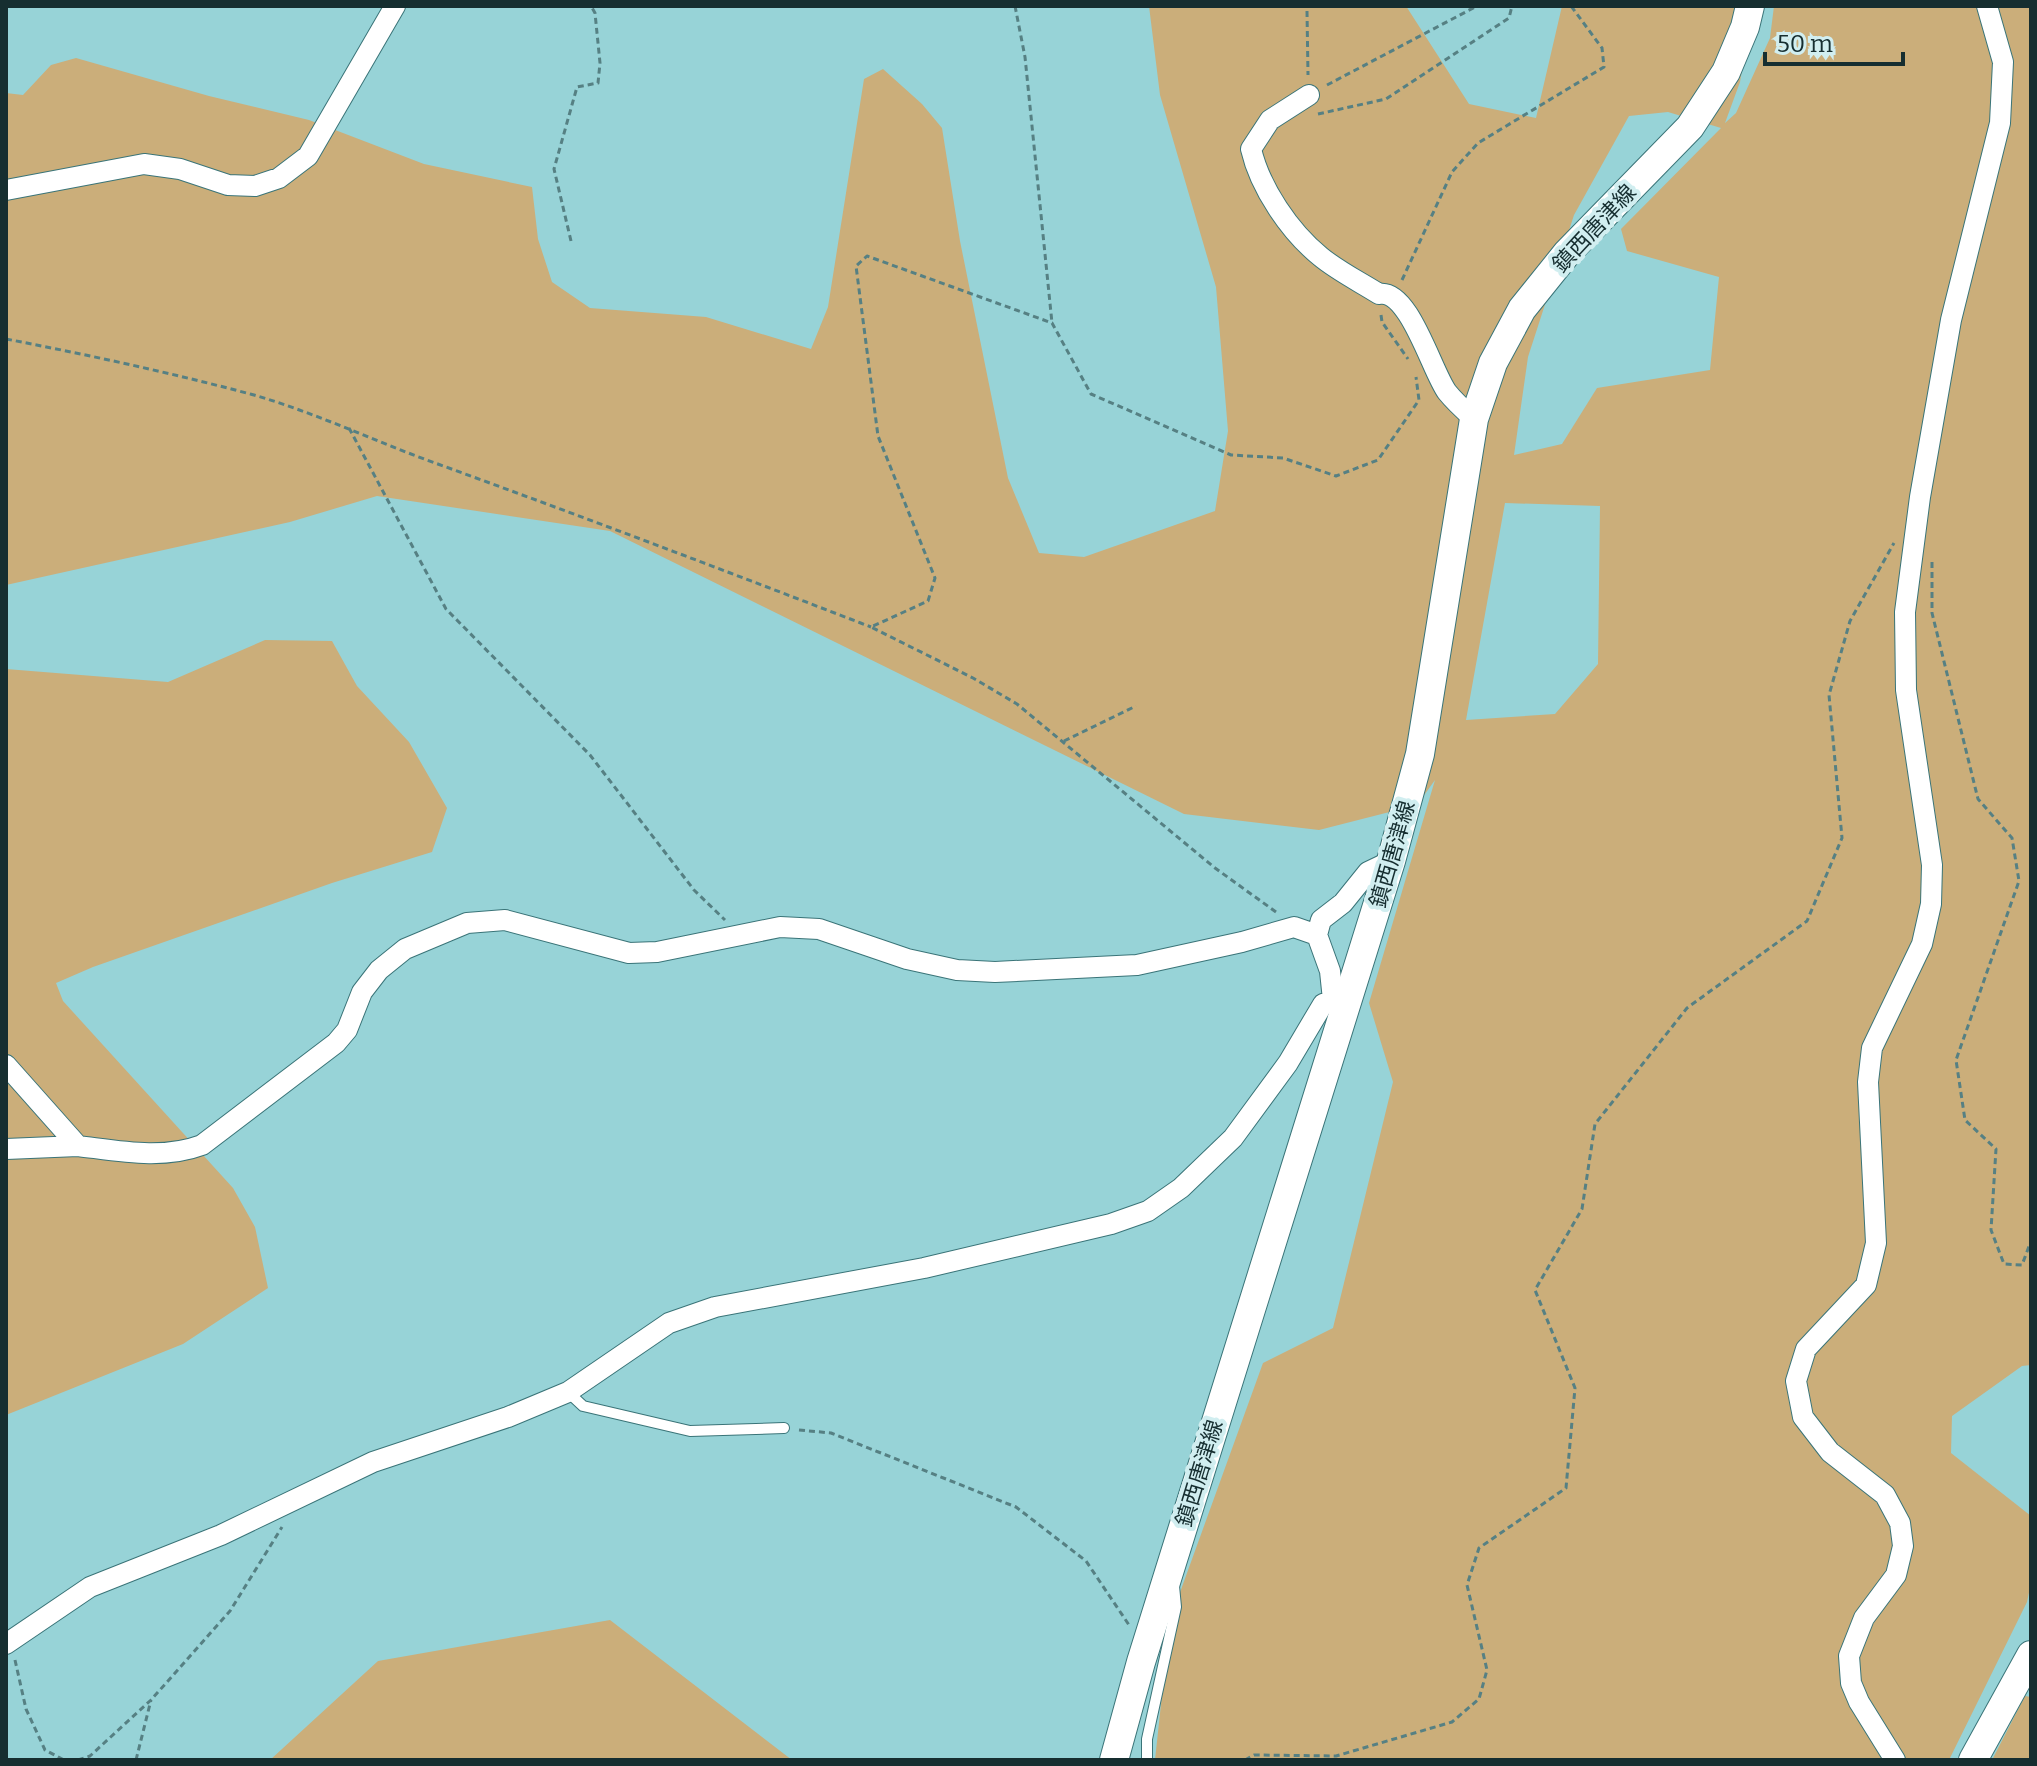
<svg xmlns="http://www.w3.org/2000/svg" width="2037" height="1766" font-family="Bitter,'Noto Sans JP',serif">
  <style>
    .green { fill: #cbae7a; fill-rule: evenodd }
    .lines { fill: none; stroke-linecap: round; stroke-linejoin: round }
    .lane-casing { stroke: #3a7478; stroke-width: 12 }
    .street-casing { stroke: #3a7478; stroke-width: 22 }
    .secondary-casing { stroke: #3a7478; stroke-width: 30 }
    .path { stroke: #568083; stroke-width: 3; stroke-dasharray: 6 4; stroke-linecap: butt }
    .lane { stroke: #fff; stroke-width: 10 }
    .street { stroke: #fff; stroke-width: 20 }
    .secondary { stroke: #fff; stroke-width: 28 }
    .labels { text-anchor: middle; stroke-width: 8; stroke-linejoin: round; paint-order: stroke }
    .street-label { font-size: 22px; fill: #162e30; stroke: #d1eef0 }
  </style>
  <rect width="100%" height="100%" fill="#97d3d7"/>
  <path class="green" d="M 1149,6 L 1406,6 L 1469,104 L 1536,118 L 1562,6 L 1753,6 L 1740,82 L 1725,123 L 1736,113 L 1770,38 L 1774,6 L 2031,6 L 2031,1365 L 2022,1366 L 1952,1416 L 1951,1453 L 2031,1516 L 2031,1583 L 2027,1602 L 1949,1760 L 1155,1760 L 1170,1620 L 1263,1363 L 1333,1328 L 1393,1082 L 1369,1003 L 1435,780 L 1417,805 L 1319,830 L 1184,814 L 610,531 L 377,496 L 290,522 L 6,585 L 6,93 L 23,95 L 51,65 L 76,58 L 209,96 L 309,120 L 424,164 L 532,187 L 538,239 L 552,282 L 590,308 L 706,317 L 811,349 L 828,307 L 864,79 L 883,69 L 922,104 L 942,128 L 960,241 L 1008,478 L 1039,553 L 1084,557 L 1215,511 L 1228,431 L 1216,287 L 1160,95 ZM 1668,112 L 1721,128 L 1621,229 L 1627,251 L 1719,277 L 1710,370 L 1597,388 L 1562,444 L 1514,455 L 1528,357 L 1574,215 L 1629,116 ZM 1505,503 L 1600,506 L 1598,664 L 1555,714 L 1466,720 Z
    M 265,640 L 332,641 L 357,686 L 409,742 L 447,808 L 432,852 L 332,883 L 93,967 L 56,983 L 63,1001 L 233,1188 L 255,1227 L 268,1288 L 183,1344 L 6,1415 L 6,669 L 168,682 Z
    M 610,1620 L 792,1760 L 270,1760 L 378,1661 Z
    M 2025,1696 L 2031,1697 L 2031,1760 L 1992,1760 Z"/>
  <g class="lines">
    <defs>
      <path id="lane" d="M 568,1392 L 583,1406 L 690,1431 L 784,1428
        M 1147,1760 L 1147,1739 L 1176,1607 L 1174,1586"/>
      <path id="street" d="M 1309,95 L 1270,120 L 1251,149 C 1260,188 1290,232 1321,257 C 1338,271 1360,282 1379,294 C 1409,288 1432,372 1447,392 C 1455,402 1465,411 1474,419
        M 6,190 L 144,164 L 180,169 L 228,185 L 255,186 L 279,178 L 308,156 L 395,6
        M 1345,1005 L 1333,1000 L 1330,971 L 1317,935 L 1321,920 L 1343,903 L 1368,872 L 1391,861
        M 6,1065 L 78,1146 C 119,1151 162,1160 202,1145 L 336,1043 L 347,1030 L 362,992 L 379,970 L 405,949 L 467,923 L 505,920 L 629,953 L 657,952 L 780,927 L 819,929 L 907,959 L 957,970 L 995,972 L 1137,965 L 1242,942 L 1294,927 L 1317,935
        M 6,1149 L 78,1146
        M 6,1644 L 90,1587 L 221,1535 L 373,1462 L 508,1417 L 568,1392 L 669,1323 L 715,1307 L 924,1268 L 1111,1224 L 1148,1211 L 1181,1188 L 1233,1138 L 1288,1063 L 1323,1004 L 1333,1000
        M 1895,1760 L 1859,1702 L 1851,1683 L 1849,1656 L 1864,1618 L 1896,1575 L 1903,1546 L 1900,1523 L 1885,1495 L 1830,1452 L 1803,1417 L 1796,1381 L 1806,1349 L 1866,1285 L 1876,1243 L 1868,1082 L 1872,1048 L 1922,944 L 1931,904 L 1932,865 L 1906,690 L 1905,612 L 1920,497 L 1951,320 L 2000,123 L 2003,62 L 1987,6"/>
      <path id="secondary" d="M 1114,1760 L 1141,1662 L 1391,861 L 1420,754 L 1474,419 L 1493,363 L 1522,309 L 1567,253 L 1690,127 L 1726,72 L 1745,27 L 1750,6
        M 1973,1760 L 2031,1655"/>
    </defs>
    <use href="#lane" class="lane-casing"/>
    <use href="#street" class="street-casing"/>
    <use href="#secondary" class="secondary-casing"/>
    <path class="path" d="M 1015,6 L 1025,57 L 1052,323
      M 1307,11 L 1308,75
      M 1327,85 L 1477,6
      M 1318,114 L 1386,99 L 1509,18 L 1512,6
      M 571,241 L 554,169 L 577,87 L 598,83 L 600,63 L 595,13 L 591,6
      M 1402,280 L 1452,172 L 1478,143 L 1604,67 L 1602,48 L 1571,6
      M 1381,315 L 1382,322 L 1408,359
      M 6,339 C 89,355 172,373 254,395 C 316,413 374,441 435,463 C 581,516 726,571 871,627
      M 349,428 L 446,609 L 590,755 L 694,890 L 725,920
      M 1932,562 L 1932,613 L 1978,799 L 2012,838 L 2019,881 L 1956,1060 L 1965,1120 L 1996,1149 L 1991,1230 L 2004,1264 L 2022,1265 L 2031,1241
      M 1064,741 L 1136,706
      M 1276,912 L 1215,868 L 1017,704 L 973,678 L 871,627 L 928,601 L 935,578 L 878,436 L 856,266 L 867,256 L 1052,323 L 1091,394 L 1231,455 L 1283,458 L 1336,476 L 1378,460 L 1419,400 L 1416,377
      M 799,1430 L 831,1433 L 1016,1507 L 1086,1561 L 1129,1625
      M 15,1660 L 26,1709 L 45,1750 L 64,1760
      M 78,1760 L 90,1756 L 151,1700 L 230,1611 L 282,1527
      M 136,1760 L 151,1700
      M 1245,1760 L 1254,1755 L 1336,1756 L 1452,1722 L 1479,1699 L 1487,1670 L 1467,1585 L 1479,1548 L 1566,1488 L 1575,1388 L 1535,1290 L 1582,1209 L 1595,1124 L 1687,1008 L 1807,921 L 1842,838 L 1829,695 L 1850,621 L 1894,543"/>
    <use href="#lane" class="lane"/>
    <use href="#street" class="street"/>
    <use href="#secondary" class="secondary"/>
  </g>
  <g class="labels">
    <g class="street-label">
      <text transform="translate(1594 228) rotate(-47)" y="8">鎮西唐津線</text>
      <text transform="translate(1392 854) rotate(-74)" y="8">鎮西唐津線</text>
      <text transform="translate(1199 1473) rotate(-73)" y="8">鎮西唐津線</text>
    </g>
  </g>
  <rect width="2037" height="1766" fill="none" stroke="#162e30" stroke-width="16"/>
  <path d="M1765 52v12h138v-12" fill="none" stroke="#162e30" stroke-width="4"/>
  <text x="1777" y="52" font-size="24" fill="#162e30" stroke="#d1eef0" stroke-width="6" paint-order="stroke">50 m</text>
</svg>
